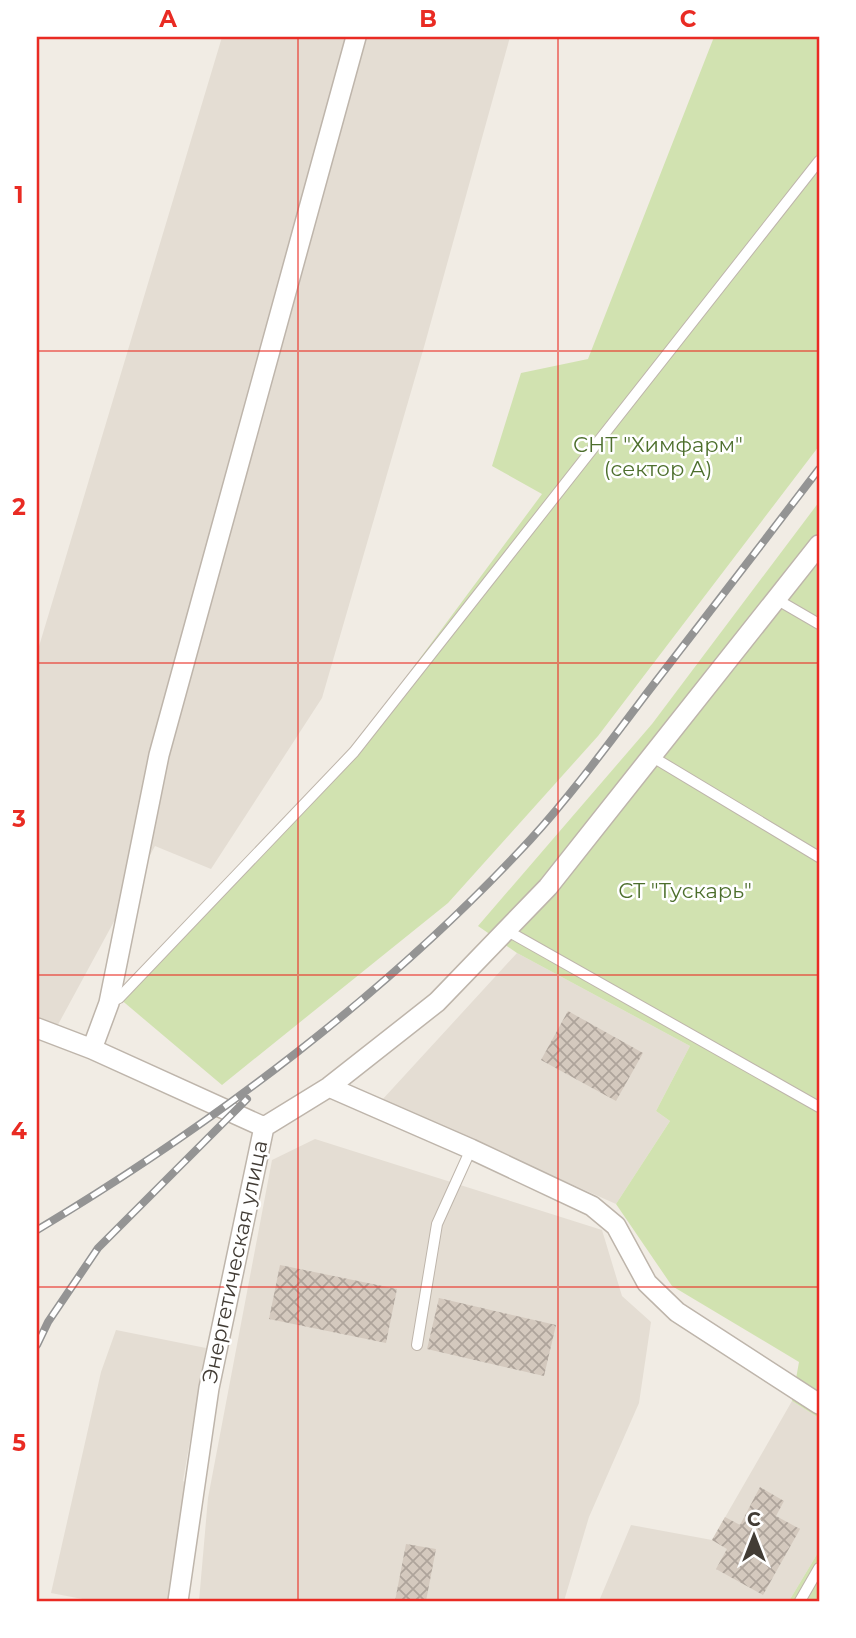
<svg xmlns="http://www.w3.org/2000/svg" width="856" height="1638" font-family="Montserrat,sans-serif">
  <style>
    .residential { fill: #e4ddd3 }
    .garden { fill: #d1e2b0 }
    .building { fill: url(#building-cross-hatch) }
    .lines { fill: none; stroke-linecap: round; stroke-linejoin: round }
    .service-casing { stroke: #beb5ab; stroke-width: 12 }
    .minor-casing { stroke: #beb5ab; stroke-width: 22 }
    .service { stroke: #fff; stroke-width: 10 }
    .minor { stroke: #fff; stroke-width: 19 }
    .rail-casing { stroke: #949494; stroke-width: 8 }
    .rail { stroke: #fff; stroke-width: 5; stroke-dasharray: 16; stroke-linecap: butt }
    .grid { fill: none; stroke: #e92b23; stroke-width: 2; stroke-opacity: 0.55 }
    .labels { text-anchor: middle; stroke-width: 5; stroke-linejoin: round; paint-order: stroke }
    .park-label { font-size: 21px; fill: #4d6f2d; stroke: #fff }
    .street-label { font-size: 21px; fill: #423c35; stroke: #fff }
    .neatline { fill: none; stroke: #e92b23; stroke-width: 2.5 }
    .grid-label { font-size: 23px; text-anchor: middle; font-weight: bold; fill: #e92b23 }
  </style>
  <defs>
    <pattern id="building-cross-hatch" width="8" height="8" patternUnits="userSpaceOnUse" patternTransform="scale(1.75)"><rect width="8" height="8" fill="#d4c9be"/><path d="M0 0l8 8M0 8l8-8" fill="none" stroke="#aea49b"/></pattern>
  </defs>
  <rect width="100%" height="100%" fill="#f1ece4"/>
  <path class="residential" d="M 222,37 L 510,37 L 424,347 L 322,698 L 211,869 L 155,846 L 54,1032 L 37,1025 L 37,653 Z
    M 517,953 L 690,1046 L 656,1111 L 670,1121 L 616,1204 L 382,1100 Z
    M 315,1139 L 602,1230 L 622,1296 L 651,1322 L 639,1403 L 589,1517 L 564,1601 L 199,1601 L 208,1498 L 272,1160 Z
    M 116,1330 L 206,1348 L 183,1481 L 189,1484 L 171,1601 L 93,1601 L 51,1593 L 101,1372 Z
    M 792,1401 L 819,1418 L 819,1551 L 789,1601 L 599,1601 L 631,1525 L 712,1540 Z"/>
  <path class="garden" d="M 714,37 L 819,37 L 819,446 L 598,736 L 448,903 L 222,1085 L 119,998 L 340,766 L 542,494 L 492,466 L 521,373 L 588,359 Z
    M 819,502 L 819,1418 L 792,1401 L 799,1362 L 672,1286 L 616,1204 L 670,1121 L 656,1111 L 690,1046 L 517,953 L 478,926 L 652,724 Z
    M 819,1551 L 819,1601 L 789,1601 Z"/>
  <path class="building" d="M 568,1011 L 643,1053 L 616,1101 L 541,1060 Z
    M 280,1265 L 397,1289 L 386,1343 L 269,1319 Z
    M 439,1298 L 556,1325 L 544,1376 L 427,1349 Z
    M 760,1487 L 784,1501 L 776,1516 L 800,1529 L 763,1595 L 716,1569 L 727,1549 L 712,1540 L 725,1517 L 740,1525 Z
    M 406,1544 L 436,1549 L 426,1601 L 395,1601 Z"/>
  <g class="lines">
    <defs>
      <path id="service" d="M 776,599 L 819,624
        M 651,756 L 819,857
        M 506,930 L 819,1107
        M 109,1003 L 119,998 L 354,752 L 819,161
        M 417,1345 L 437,1224 L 471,1149
        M 800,1601 L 819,1568"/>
      <path id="minor" d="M 37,1028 L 92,1049 L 264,1127
        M 92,1049 L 109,1003 L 159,755 L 356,37
        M 329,1087 L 471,1149 L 592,1206 L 616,1226 L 647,1283 L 677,1312 L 819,1404
        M 264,1127 L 329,1087 L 437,1002 L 548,887 L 819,545
        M 178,1601 L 209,1388 L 264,1127"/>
    </defs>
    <use href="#service" class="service-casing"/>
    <use href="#minor" class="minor-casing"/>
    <use href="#service" class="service"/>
    <use href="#minor" class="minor"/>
    <defs>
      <path id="rail" d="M 37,1230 C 214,1124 389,992 530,840 C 572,794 610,742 647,693 C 705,618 762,544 819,469
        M 37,1345 L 48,1322 L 98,1248 L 247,1099"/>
    </defs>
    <use href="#rail" class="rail-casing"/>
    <use href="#rail" class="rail"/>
  </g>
  <path class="grid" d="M 298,37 L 298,1601M 558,37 L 558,1601M 37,351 L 819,351M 37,663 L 819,663M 37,975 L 819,975M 37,1287 L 819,1287"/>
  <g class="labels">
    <g class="park-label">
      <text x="658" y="452">СНТ "Химфарм"<tspan x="658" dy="24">(сектор А)</tspan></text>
      <text x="685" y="898">СТ "Тускарь"</text>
    </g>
    <g class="street-label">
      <text transform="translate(235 1262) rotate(-78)" y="7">Энергетическая улица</text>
    </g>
  </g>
  <rect width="856" height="1638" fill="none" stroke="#ffffff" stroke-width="77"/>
  <g transform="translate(754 1536)" stroke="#ffffff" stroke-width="5" paint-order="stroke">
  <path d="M0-5L12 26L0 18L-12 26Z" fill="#423c35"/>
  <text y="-10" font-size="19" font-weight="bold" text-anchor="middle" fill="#423c35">С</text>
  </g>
  <rect x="38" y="38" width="780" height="1562" class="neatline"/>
  <g class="grid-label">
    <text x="168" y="27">A</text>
    <text x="428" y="27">B</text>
    <text x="688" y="27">C</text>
    <text x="19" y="203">1</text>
    <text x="19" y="515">2</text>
    <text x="19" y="827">3</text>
    <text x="19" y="1139">4</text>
    <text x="19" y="1451">5</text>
  </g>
</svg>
